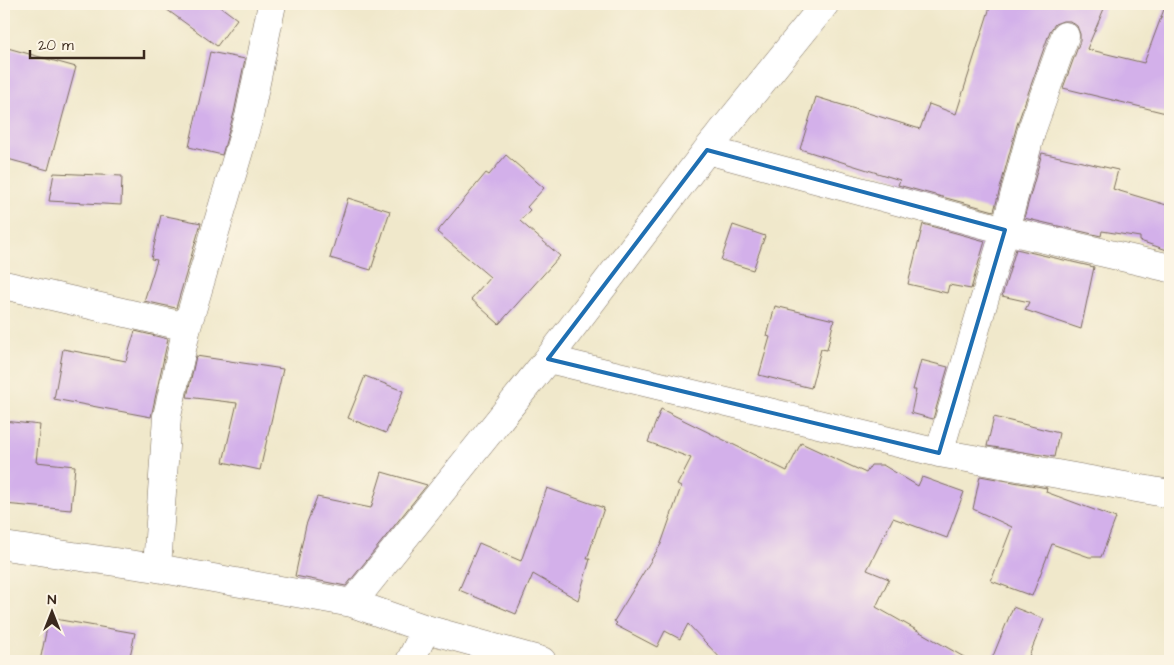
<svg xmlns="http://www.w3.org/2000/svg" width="1174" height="665" font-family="'Architects Daughter',sans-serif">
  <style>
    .building { fill: #d3b0ea }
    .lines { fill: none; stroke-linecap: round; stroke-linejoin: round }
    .minor-casing { stroke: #7a6c5b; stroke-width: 29 }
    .minor { stroke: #fff; stroke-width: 28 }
    .marked { fill: none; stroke: #1f6fb2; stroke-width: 4; stroke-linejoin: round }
  </style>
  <rect width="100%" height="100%" fill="#fcf5e5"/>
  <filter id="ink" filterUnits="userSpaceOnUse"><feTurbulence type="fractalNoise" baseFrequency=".02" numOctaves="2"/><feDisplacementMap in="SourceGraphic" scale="10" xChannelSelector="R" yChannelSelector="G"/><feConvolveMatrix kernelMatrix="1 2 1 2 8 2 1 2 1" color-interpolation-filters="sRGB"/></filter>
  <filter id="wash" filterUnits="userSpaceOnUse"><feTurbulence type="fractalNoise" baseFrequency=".0096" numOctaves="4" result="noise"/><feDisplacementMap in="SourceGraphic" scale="20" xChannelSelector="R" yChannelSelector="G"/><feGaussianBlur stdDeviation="1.12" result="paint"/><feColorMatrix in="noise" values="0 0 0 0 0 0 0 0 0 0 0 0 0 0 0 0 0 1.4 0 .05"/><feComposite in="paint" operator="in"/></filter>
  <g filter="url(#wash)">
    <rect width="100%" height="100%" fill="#f0e8cb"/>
    <g id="blocks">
      <path class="building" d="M 159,4 L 217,4 L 237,19 L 217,46 Z
        M 991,4 L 1106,4 L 1087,49 L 1144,63 L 1166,4 L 1170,4 L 1170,114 L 1063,88 L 1080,41 L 1080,34 L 1077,26 L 1070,21 L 1063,21 L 1055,24 L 1050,31 L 1017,125 L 994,211 L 898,185 L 900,180 L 800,149 L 816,97 L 920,129 L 929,104 L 956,114 Z
        M 4,47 L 76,67 L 48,170 L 4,158 Z
        M 210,52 L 245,59 L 234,113 L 222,155 L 189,147 Z
        M 1042,153 L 1118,170 L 1113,189 L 1170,206 L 1170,251 L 1140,241 L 1140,237 L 1102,231 L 1101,236 L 1024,218 Z
        M 506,155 L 544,188 L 527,207 L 530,210 L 520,221 L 560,256 L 499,324 L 471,299 L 490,277 L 437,232 L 486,173 L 489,175 Z
        M 54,173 L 122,176 L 121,205 L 49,201 Z
        M 348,198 L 390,211 L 371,270 L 330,258 Z
        M 161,215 L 201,223 L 176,308 L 144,301 L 157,260 L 151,259 Z
        M 923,224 L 985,241 L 971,289 L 949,285 L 947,293 L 908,284 Z
        M 733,225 L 765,236 L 753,270 L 721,260 Z
        M 1016,249 L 1094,267 L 1081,329 L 1025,310 L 1029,302 L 1002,296 Z
        M 775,306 L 834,320 L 827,350 L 821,349 L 811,388 L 759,375 L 770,337 L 767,336 Z
        M 135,331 L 168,339 L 151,417 L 54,399 L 63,349 L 126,361 Z
        M 196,356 L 283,369 L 260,470 L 223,462 L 237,403 L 187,397 Z
        M 921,360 L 948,367 L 933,419 L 911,413 L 916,390 L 913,390 Z
        M 365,376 L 403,391 L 386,433 L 348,418 Z
        M 661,409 L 787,471 L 801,443 L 866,473 L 871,465 L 883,465 L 918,486 L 922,477 L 964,492 L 947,538 L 893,518 L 867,570 L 889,579 L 876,607 L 971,661 L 723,661 L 688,624 L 680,639 L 665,631 L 657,647 L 615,625 L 617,623 L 614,621 L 661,544 L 681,487 L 677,485 L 691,458 L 648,442 Z
        M 994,417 L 1059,433 L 1054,457 L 987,446 Z
        M 4,421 L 40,425 L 36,462 L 75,466 L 71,510 L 4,504 Z
        M 382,472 L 427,485 L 346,586 L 295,576 L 306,525 L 317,497 L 371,508 Z
        M 980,476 L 1047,488 L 1046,492 L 1116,518 L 1101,557 L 1089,557 L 1052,544 L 1032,596 L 991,581 L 1012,527 L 973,509 Z
        M 547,488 L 604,508 L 587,559 L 590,559 L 578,600 L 533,574 L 516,614 L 459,590 L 479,543 L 521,561 Z
        M 1013,607 L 1044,619 L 1027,661 L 991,661 Z
        M 49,618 L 135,633 L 129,661 L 40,661 Z"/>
    </g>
  </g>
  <g filter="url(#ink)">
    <use href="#blocks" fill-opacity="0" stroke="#7a6c5b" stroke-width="1"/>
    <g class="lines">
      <defs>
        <path id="minor" d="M 707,150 L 1005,230 L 1170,268
          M 4,285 L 187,327
          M 548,359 L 939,453 L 1170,494
          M 939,453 L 1005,230 L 1032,129 L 1065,36
          M 4,546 L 157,568 L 352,603 L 426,629 L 542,661
          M 157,568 L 167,416 L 187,327 L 249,117 L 272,4
          M 352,603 L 548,359 L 707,150 L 825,4
          M 410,661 L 426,629"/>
      </defs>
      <use href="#minor" class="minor-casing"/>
      <use href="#minor" class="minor"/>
    </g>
  </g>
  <path class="marked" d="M 707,150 L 1005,230 L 939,453 L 548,359 Z"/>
  <rect width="1174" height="665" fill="none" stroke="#fcf5e5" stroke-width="20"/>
  <g transform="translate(52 612)" stroke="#fcf5e5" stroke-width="4" paint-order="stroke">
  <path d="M0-4L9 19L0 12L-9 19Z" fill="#3b2a1e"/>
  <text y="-8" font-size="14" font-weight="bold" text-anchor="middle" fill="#3b2a1e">N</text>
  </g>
  <path d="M30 50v8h114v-8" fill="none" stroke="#3b2a1e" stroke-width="2.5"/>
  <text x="38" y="50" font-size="15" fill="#3b2a1e" stroke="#fcf5e5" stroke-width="4" paint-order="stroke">20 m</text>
</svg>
